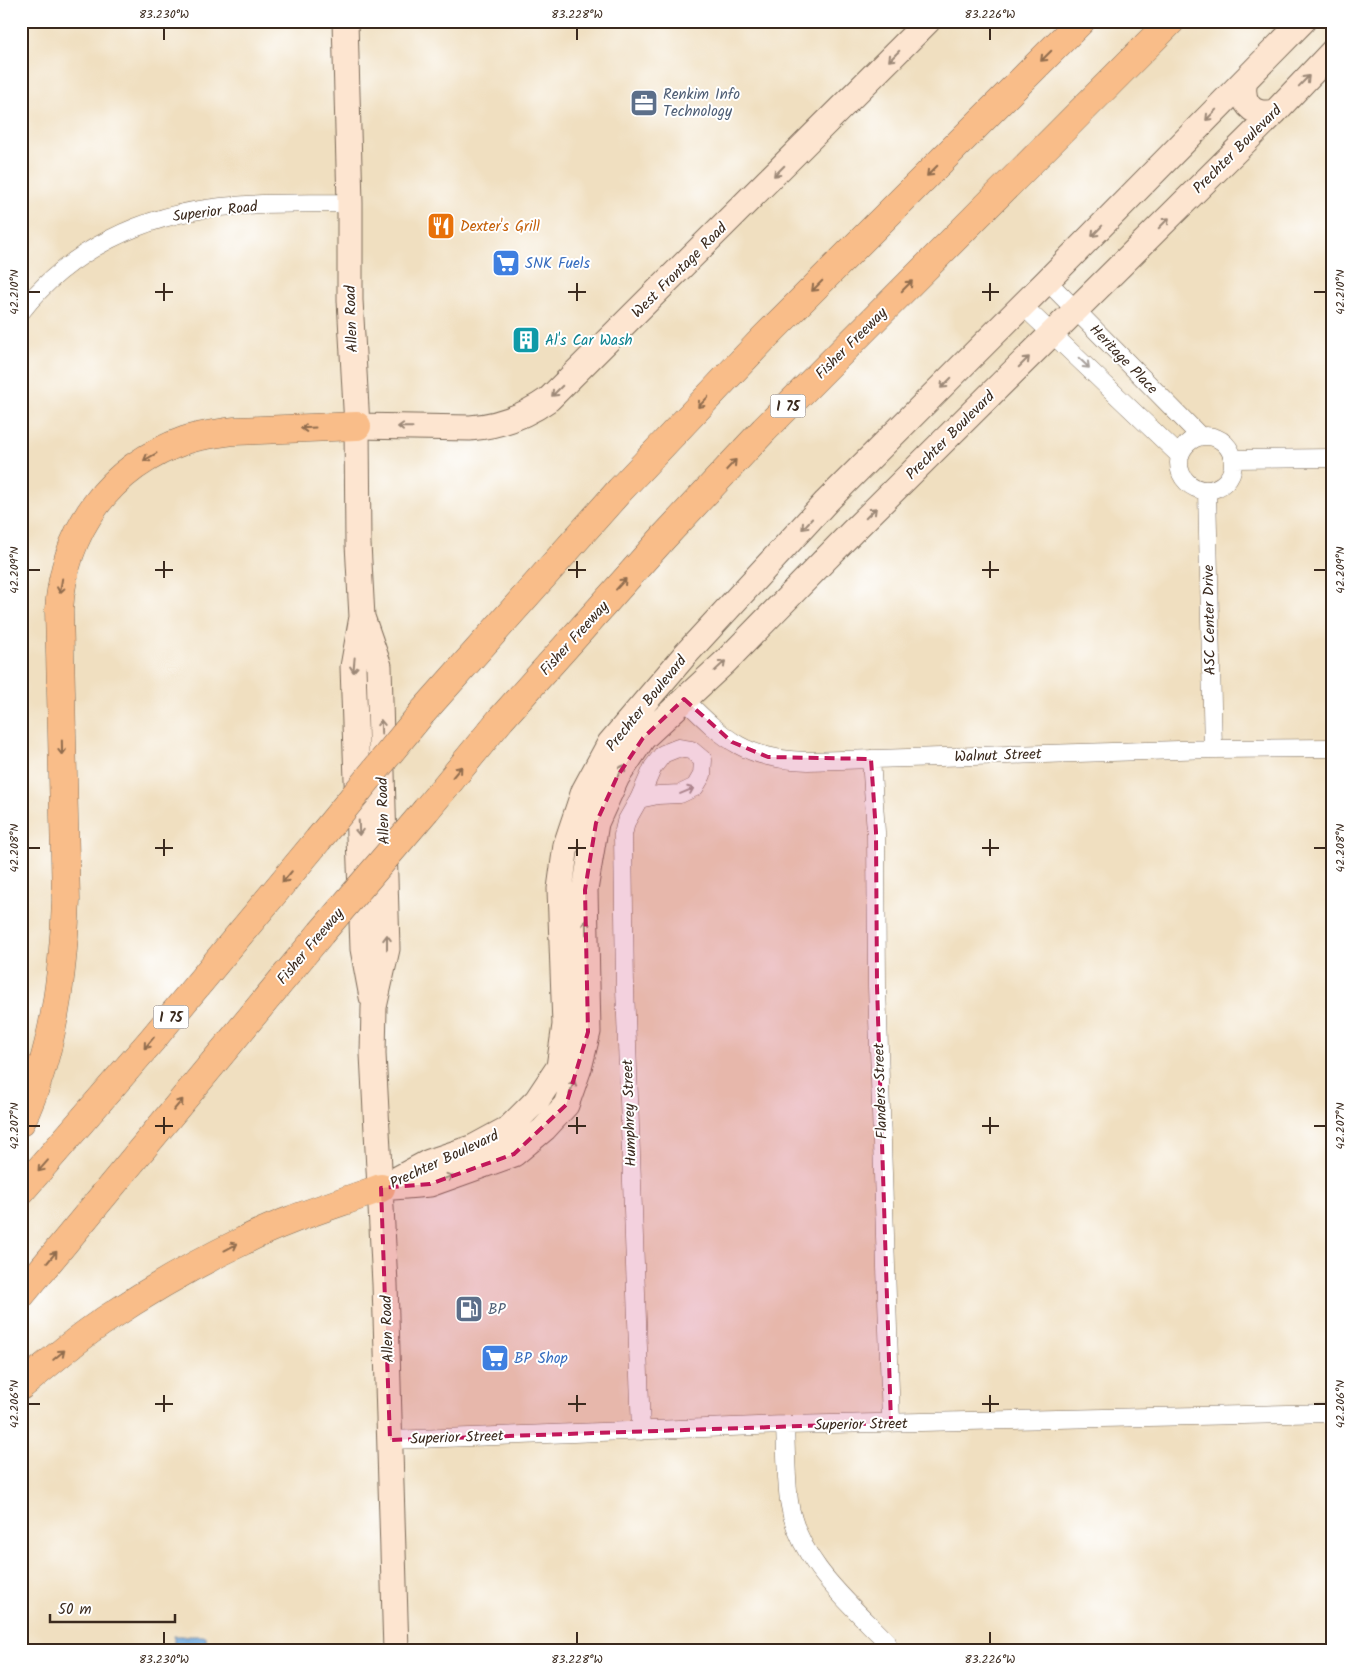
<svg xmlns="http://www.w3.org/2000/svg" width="1354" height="1672" font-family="Kalam,sans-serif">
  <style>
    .water { fill: #6da9de; stroke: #546a7e }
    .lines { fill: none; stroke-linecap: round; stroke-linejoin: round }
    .minor-casing { stroke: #7a6957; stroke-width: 19 }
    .secondary-casing { stroke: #7a6957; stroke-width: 27 }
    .motorway-casing { stroke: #7a6957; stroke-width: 29 }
    .minor { stroke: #fff; stroke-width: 18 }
    .secondary { stroke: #fde5d0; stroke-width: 25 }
    .motorway { stroke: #f9bd89; stroke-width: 28 }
    .motorway-bridge-casing { stroke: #7a6957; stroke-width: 29; stroke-linecap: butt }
    .motorway-bridge { stroke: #f9bd89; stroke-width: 28 }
    .oneway { stroke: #9c8877 }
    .oneway2 { stroke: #906c4e }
    .oneway3 { stroke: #a79f9a }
    .marked { fill: #c2185b; fill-opacity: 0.2; stroke: #c2185b; stroke-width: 4; stroke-dasharray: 10 6; stroke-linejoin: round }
    .ticks { fill: none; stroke: #3b2a1e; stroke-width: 2 }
    .labels { text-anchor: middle; stroke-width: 4; stroke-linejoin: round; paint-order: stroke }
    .shield { fill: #fff; stroke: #766a62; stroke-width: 1 }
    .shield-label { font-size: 14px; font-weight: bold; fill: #3b2a1e }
    .service-label { font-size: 15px; fill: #4e5e75; stroke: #fff; text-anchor: start }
    .street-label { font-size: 15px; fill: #3b2a1e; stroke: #fff }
    .food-label { font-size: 15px; fill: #c56008; stroke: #fff; text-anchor: start }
    .shop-label { font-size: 15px; fill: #366cbe; stroke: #fff; text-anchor: start }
    .culture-label { font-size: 15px; fill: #0d838f; stroke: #fff; text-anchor: start }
    .neatline { fill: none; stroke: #3b2a1e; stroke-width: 2 }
    .ticks-label { font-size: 12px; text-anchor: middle; fill: #3b2a1e }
  </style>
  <rect width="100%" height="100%" fill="#fff"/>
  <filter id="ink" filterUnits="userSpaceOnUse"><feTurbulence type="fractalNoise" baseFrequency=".02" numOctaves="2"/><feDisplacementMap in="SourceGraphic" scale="10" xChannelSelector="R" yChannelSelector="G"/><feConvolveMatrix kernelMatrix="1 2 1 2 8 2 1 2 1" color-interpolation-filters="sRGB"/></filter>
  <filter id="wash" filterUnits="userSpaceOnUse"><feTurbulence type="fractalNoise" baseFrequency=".0096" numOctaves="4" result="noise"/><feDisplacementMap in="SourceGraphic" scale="20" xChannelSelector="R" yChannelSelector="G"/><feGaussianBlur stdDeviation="1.12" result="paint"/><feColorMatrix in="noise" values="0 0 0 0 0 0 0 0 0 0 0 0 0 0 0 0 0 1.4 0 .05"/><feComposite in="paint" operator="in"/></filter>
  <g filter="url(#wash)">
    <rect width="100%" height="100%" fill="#f0dfc0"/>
    <path class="water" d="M 174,1636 L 206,1636 L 206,1648 L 192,1648 L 192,1651 L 174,1651 Z"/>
  </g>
  <g filter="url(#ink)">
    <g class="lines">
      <defs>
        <path id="minor" d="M 1047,281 L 1200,436
          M 1023,306 L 1179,455
          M 21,312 C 69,250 143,215 221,207 C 263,202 307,204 350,203
          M1179 463a27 27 0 1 1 54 0a27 27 0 1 1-54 0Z
          M 1233,459 L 1333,458
          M 1207,490 L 1213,749
          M 684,699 C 725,740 747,760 808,761 L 1213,749 L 1333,748
          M 871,759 L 876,832 L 877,986 L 891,1423
          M 639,799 L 658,795 L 680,794 L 695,787 L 702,775 L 703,760 L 691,750 L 678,748 L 663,754 L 653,767 L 639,799 L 626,822 L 623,835 L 625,988 L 641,1431
          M 785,1425 C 786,1450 786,1476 789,1501 C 797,1560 848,1602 887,1642 L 878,1651
          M 390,1440 L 785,1425 L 1333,1413"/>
        <path id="secondary" d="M 345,21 L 350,203 L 350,300 L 357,426 L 358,544 L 362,617 L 353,667 L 363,949 L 372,997
          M 1245,80 C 1240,102 1251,117 1275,112
          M 357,426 L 470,428 C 500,426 525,416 549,399 L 928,21
          M 362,617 L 379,666 L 387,949 L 374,1007 L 373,1054 L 385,1284 L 396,1651
          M 390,1183 L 429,1162 L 474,1147 L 509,1128 L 537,1100 L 559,1067 L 565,1025 L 560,889 L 566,845 L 584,791 L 610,743 L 685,655 L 826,502 L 1047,281 L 1303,21
          M 381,1188 L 430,1184 L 514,1154 L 544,1129 L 566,1105 L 579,1068 L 588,1032 L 585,890 L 596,823 L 617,777 L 643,738 L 725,662 L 852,532 L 1275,112 L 1333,51"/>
        <path id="motorway" d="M 422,713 L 620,490 L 765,337 L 1081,21
          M 426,810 L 501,719 L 663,538 L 764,430 L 1171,21
          M 21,1122 C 54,1053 63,975 66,900 L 59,610 C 64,530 109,467 186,440 C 202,435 219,433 235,431 L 357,426
          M 21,1191 L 151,1041 L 318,840
          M 21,1295 L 321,933
          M 21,1386 C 48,1364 75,1340 105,1320 C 148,1291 195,1264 243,1241 C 286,1219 335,1205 381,1188"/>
      </defs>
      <use href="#minor" class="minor-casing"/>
      <use href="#secondary" class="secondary-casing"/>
      <use href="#motorway" class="motorway-casing"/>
      <use href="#minor" class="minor"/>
      <use href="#secondary" class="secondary"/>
      <use href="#motorway" class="motorway"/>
      <defs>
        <path id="motorway-bridge" d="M 318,840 L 422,713
          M 321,933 L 426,810"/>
      </defs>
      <use href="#motorway-bridge" class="motorway-bridge-casing"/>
      <use href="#motorway-bridge" class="motorway-bridge"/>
    </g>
    <defs><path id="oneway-shaft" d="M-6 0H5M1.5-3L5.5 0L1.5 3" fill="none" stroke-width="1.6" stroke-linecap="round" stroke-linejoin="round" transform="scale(1.25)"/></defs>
    <g class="oneway">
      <use href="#oneway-shaft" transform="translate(894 56) rotate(135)"/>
      <use href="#oneway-shaft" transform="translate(1304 81) rotate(-46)"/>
      <use href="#oneway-shaft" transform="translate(1211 115) rotate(134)"/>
      <use href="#oneway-shaft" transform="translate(779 171) rotate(135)"/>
      <use href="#oneway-shaft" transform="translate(1164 223) rotate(-45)"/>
      <use href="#oneway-shaft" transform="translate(1097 231) rotate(134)"/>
      <use href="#oneway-shaft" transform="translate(1024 362) rotate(-45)"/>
      <use href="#oneway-shaft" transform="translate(946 383) rotate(135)"/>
      <use href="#oneway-shaft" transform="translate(557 391) rotate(135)"/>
      <use href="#oneway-shaft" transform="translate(405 427) rotate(-179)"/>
      <use href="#oneway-shaft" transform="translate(871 513) rotate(-45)"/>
      <use href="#oneway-shaft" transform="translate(807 524) rotate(133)"/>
      <use href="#oneway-shaft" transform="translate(354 665) rotate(95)"/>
      <use href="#oneway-shaft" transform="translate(720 666) rotate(-43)"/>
      <use href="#oneway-shaft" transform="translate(381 727) rotate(-92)"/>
      <use href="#oneway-shaft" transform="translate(621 771) rotate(-57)"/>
      <use href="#oneway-shaft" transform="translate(359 828) rotate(88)"/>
      <use href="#oneway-shaft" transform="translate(586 927) rotate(-91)"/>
      <use href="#oneway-shaft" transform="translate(387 942) rotate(-90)"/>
      <use href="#oneway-shaft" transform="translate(572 1087) rotate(-70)"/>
      <use href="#oneway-shaft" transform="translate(446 1178) rotate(-20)"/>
    </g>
    <g class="oneway2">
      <use href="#oneway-shaft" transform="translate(1046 56) rotate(135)"/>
      <use href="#oneway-shaft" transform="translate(932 171) rotate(135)"/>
      <use href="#oneway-shaft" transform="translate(817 286) rotate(135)"/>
      <use href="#oneway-shaft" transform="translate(907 286) rotate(-45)"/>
      <use href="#oneway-shaft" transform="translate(703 402) rotate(134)"/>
      <use href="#oneway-shaft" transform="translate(308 428) rotate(177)"/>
      <use href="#oneway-shaft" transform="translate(150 457) rotate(150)"/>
      <use href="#oneway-shaft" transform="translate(731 465) rotate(-47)"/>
      <use href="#oneway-shaft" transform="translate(621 584) rotate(-48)"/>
      <use href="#oneway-shaft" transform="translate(61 586) rotate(99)"/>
      <use href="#oneway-shaft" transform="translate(62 748) rotate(89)"/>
      <use href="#oneway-shaft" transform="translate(457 772) rotate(-50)"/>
      <use href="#oneway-shaft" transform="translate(287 877) rotate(130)"/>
      <use href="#oneway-shaft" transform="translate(149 1043) rotate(130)"/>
      <use href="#oneway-shaft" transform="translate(178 1105) rotate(-50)"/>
      <use href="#oneway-shaft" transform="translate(43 1166) rotate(131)"/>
      <use href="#oneway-shaft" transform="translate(231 1247) rotate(-28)"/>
      <use href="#oneway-shaft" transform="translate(52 1257) rotate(-50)"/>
      <use href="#oneway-shaft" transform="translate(59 1355) rotate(-40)"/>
    </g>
    <g class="oneway3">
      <use href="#oneway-shaft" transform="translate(1084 363) rotate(44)"/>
      <use href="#oneway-shaft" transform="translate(687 791) rotate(-23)"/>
    </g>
  </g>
  <path class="marked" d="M 684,699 L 732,742 L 768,757 L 871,759 L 876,832 L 877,986 L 891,1423 L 390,1440 L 381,1188 L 430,1184 L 514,1154 L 566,1105 L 588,1032 L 585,890 L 596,823 L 617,777 L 643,738 Z"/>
  <path class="ticks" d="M 164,28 L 164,40M 577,28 L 577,40M 990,28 L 990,40M 164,283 L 164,301M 577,283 L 577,301M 990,283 L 990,301M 28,292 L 40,292M 155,292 L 173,292M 568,292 L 586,292M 982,292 L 999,292M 1314,292 L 1326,292M 164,561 L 164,578M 577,561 L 577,578M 990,561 L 990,578M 28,570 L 40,570M 155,570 L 173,570M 568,570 L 586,570M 982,570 L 999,570M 1314,570 L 1326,570M 164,839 L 164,856M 577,839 L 577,856M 990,839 L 990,856M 28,848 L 40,848M 155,848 L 173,848M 568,848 L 586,848M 982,848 L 999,848M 1314,848 L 1326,848M 164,1117 L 164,1134M 577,1117 L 577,1134M 990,1117 L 990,1134M 28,1126 L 40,1126M 155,1126 L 173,1126M 568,1126 L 586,1126M 982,1126 L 999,1126M 1314,1126 L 1326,1126M 164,1395 L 164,1412M 577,1395 L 577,1412M 990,1395 L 990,1412M 28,1404 L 40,1404M 155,1404 L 173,1404M 568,1404 L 586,1404M 982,1404 L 999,1404M 1314,1404 L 1326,1404M 164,1632 L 164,1644M 577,1632 L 577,1644M 990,1632 L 990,1644"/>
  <defs>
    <symbol id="office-square" viewBox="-11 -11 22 22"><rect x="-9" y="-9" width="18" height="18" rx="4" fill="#5c6f8a" stroke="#fff"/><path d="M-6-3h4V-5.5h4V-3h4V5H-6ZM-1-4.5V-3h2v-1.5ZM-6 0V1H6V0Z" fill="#fff"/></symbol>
    <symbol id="restaurant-square" viewBox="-11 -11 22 22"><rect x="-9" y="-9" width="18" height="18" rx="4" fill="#e8710a" stroke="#fff"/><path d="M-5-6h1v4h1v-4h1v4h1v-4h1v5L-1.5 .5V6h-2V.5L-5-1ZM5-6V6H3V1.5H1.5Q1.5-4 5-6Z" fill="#fff"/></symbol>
    <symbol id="supermarket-square" viewBox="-11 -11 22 22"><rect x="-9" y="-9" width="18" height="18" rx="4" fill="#3f7fe0" stroke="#fff"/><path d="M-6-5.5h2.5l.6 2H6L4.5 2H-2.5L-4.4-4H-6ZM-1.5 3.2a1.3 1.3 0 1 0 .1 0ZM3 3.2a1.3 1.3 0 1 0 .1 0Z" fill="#fff"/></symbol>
    <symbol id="building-square" viewBox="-11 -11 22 22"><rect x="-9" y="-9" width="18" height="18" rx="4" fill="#0f9aa8" stroke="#fff"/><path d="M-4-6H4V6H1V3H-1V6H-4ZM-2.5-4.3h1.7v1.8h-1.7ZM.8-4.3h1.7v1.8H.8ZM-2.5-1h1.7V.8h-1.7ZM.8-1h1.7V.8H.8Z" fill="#fff"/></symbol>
    <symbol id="fuel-square" viewBox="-11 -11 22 22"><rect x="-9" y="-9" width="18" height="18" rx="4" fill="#5c6f8a" stroke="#fff"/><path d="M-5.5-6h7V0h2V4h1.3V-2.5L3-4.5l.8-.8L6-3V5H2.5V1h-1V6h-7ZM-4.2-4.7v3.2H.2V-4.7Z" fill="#fff"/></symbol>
  </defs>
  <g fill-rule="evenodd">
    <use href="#office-square" x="628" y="87" width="32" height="32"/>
    <use href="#restaurant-square" x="425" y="210" width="32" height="32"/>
    <use href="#supermarket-square" x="490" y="247" width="32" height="32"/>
    <use href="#building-square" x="510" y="324" width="32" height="32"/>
    <use href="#fuel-square" x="453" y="1293" width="32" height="32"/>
    <use href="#supermarket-square" x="479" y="1342" width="32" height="32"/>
  </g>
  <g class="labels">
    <g class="shield">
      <rect x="770.5" y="394.5" width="35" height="23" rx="4"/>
      <rect x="153.5" y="1005.5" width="35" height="23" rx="4"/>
    </g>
    <g class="shield-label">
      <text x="788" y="411">I 75</text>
      <text x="171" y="1022">I 75</text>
    </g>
    <g class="service-label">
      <text x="663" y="99">Renkim Info<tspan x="663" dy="17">Technology</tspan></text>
      <text x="488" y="1314">BP</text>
    </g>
    <g class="street-label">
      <text transform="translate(1237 149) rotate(-45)" y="5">Prechter Boulevard</text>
      <text transform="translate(215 211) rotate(-7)" y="5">Superior Road</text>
      <text transform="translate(679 270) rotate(-45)" y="5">West Frontage Road</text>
      <text transform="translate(351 319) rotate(-92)" y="5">Allen Road</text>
      <text transform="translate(851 343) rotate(-45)" y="5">Fisher Freeway</text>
      <text transform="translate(1124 359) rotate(46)" y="5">Heritage Place</text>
      <text transform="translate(950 435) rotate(-45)" y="5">Prechter Boulevard</text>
      <text transform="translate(1209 620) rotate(-91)" y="5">ASC Center Drive</text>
      <text transform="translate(574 638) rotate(-48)" y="5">Fisher Freeway</text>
      <text transform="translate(646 703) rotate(-51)" y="5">Prechter Boulevard</text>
      <text transform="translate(998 755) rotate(-2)" y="5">Walnut Street</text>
      <text transform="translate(383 811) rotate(-92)" y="5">Allen Road</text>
      <text transform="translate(310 946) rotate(-50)" y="5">Fisher Freeway</text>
      <text transform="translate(880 1091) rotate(-92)" y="5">Flanders Street</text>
      <text transform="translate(629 1113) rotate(-92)" y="5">Humphrey Street</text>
      <text transform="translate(444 1159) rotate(-25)" y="5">Prechter Boulevard</text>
      <text transform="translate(387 1329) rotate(-92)" y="5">Allen Road</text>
      <text transform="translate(861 1424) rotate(-1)" y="5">Superior Street</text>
      <text transform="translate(457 1437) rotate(-2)" y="5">Superior Street</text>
    </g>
    <g class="food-label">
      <text x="460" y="231">Dexter's Grill</text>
    </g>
    <g class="shop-label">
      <text x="525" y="268">SNK Fuels</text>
      <text x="514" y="1363">BP Shop</text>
    </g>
    <g class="culture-label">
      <text x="545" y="345">Al's Car Wash</text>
    </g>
  </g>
  <rect width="1354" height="1672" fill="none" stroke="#fff" stroke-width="55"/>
  <path d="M50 1614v8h125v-8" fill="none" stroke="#3b2a1e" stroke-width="2.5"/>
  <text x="58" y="1614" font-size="15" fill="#3b2a1e" stroke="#ffffff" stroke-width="4" paint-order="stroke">50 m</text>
  <rect x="28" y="28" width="1298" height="1616" class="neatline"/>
  <g class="ticks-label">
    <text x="164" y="18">83.230°W</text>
    <text x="577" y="18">83.228°W</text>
    <text x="990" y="18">83.226°W</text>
    <text transform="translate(14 292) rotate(-90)" y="4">42.210°N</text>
    <text transform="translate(1340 292) rotate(-90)" y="4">42.210°N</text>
    <text transform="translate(14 570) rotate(-90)" y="4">42.209°N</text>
    <text transform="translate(1340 570) rotate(-90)" y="4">42.209°N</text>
    <text transform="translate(14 848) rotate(-90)" y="4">42.208°N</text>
    <text transform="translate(1340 848) rotate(-90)" y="4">42.208°N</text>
    <text transform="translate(14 1126) rotate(-90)" y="4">42.207°N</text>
    <text transform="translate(1340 1126) rotate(-90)" y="4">42.207°N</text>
    <text transform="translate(14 1404) rotate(-90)" y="4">42.206°N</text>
    <text transform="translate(1340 1404) rotate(-90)" y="4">42.206°N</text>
    <text x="164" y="1663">83.230°W</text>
    <text x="577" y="1663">83.228°W</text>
    <text x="990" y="1663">83.226°W</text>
  </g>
</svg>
